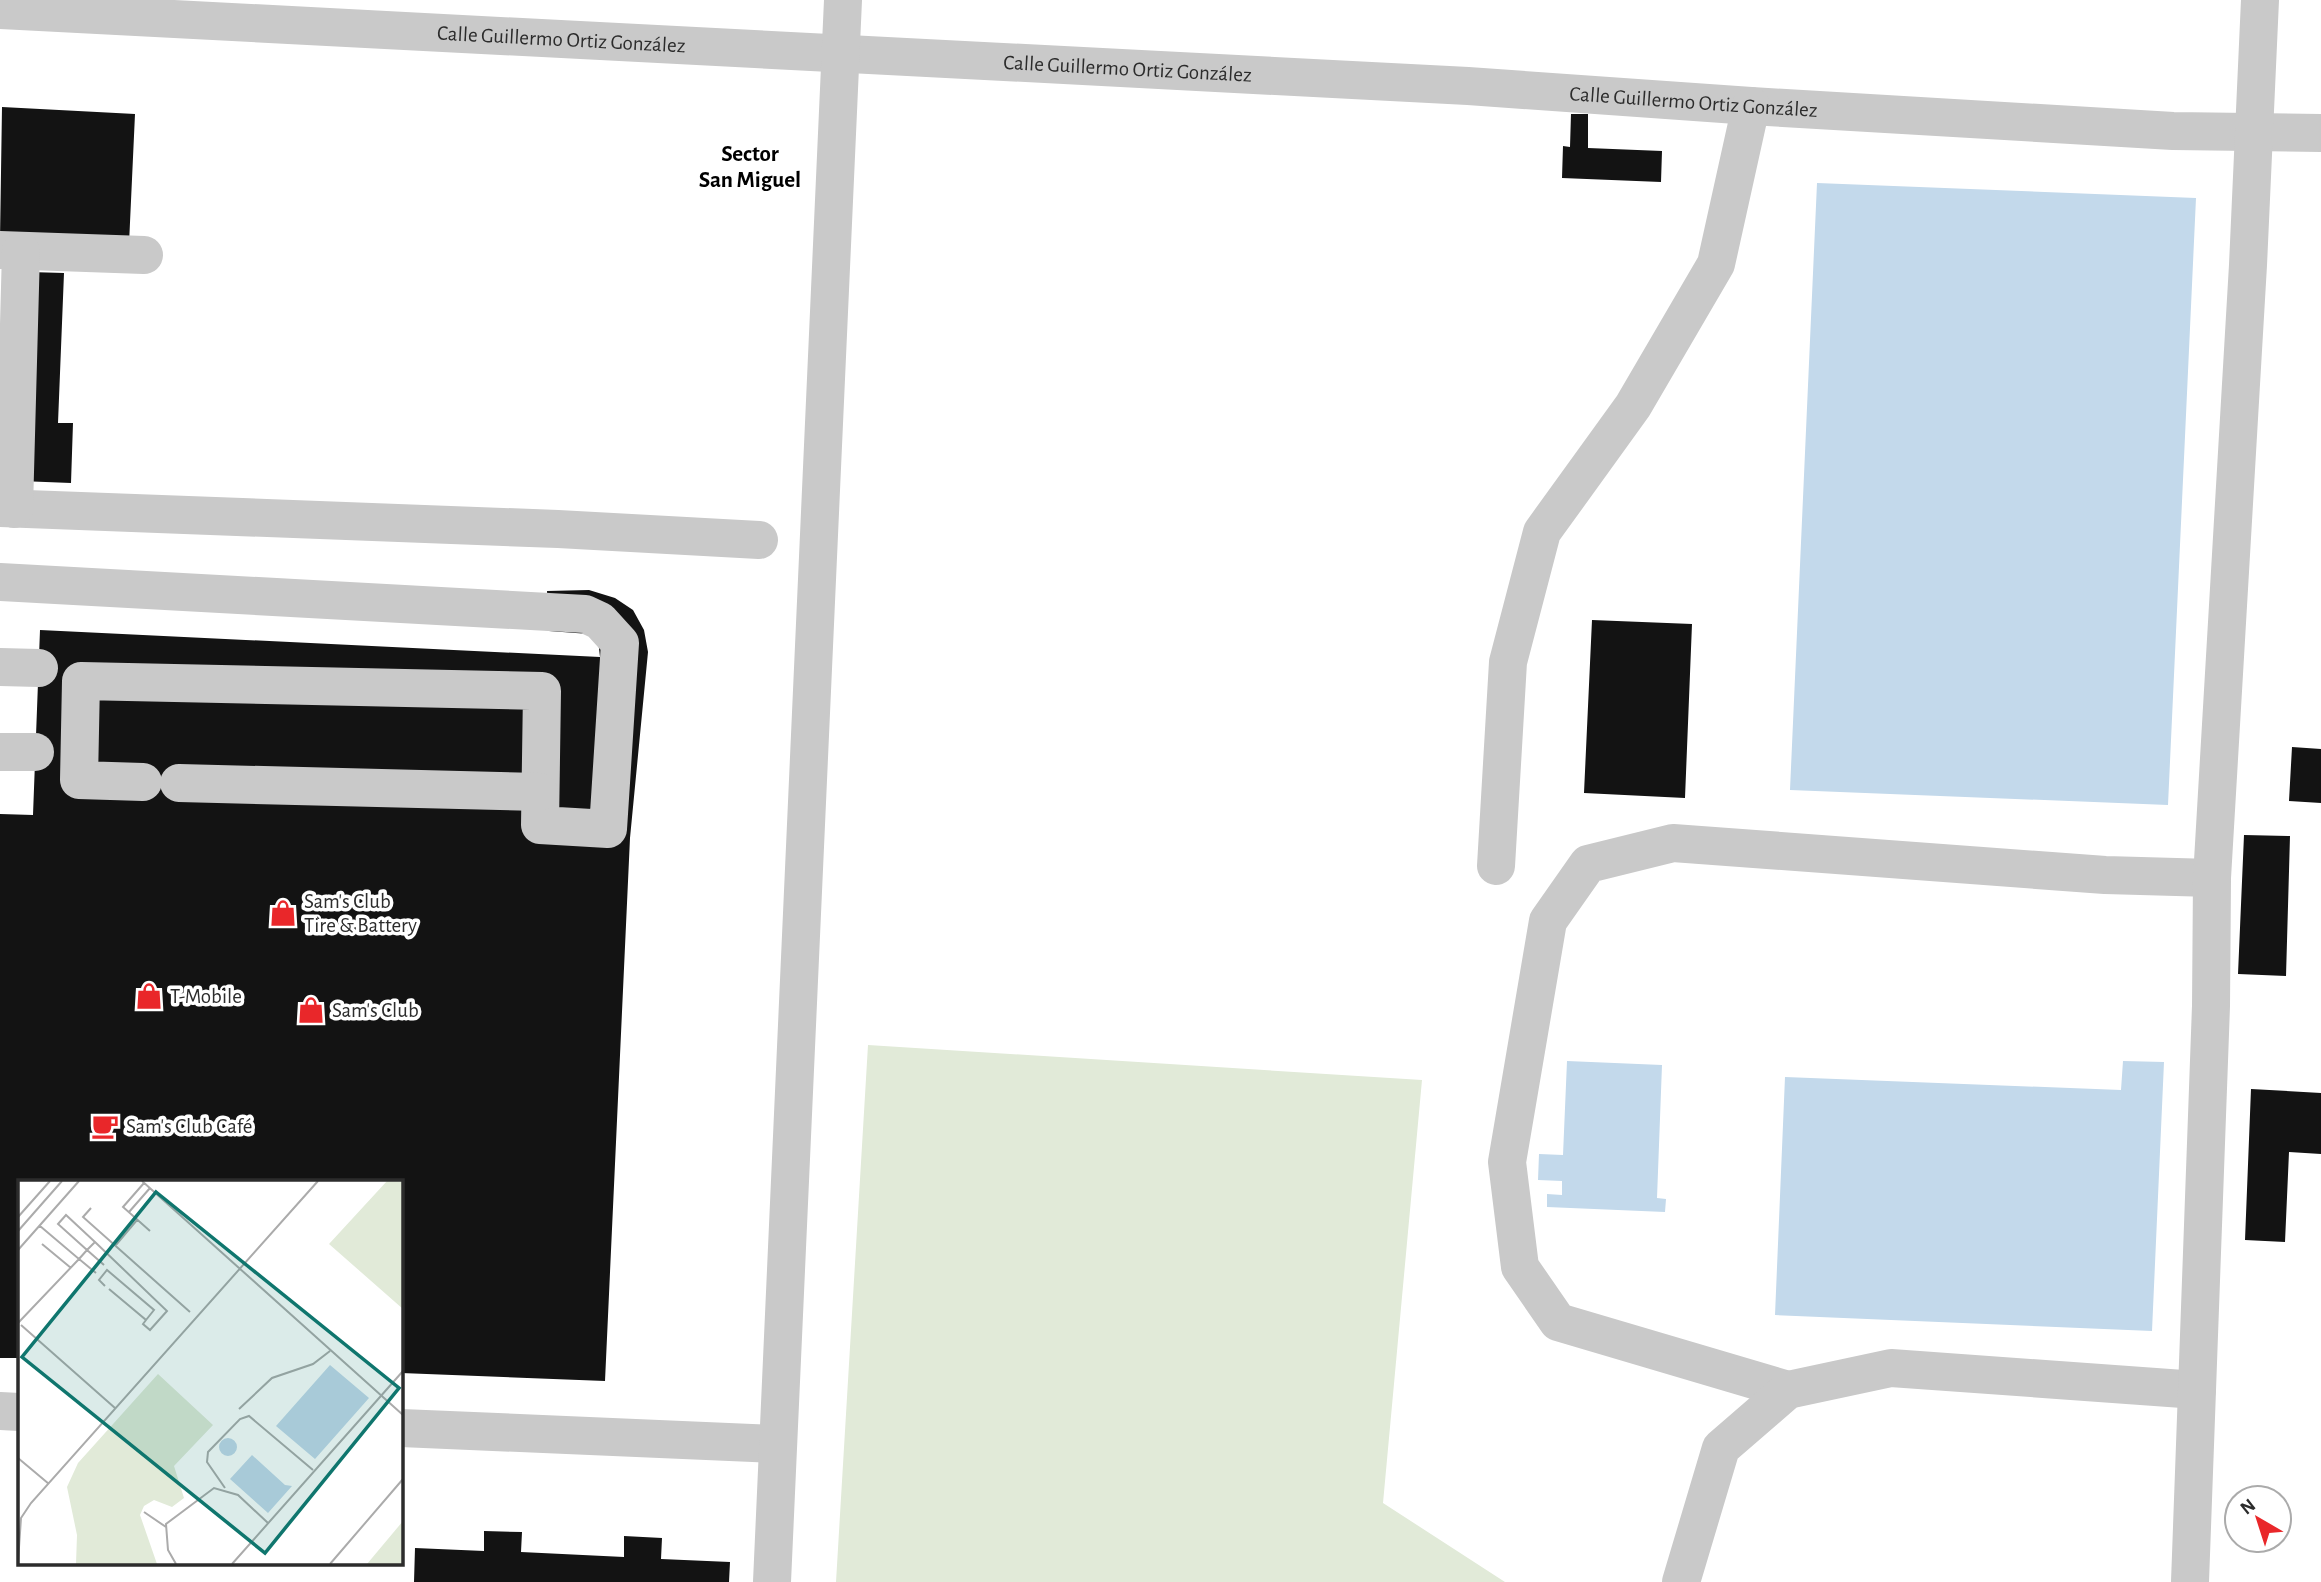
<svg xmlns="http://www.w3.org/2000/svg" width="2321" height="1582" font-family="'Alegreya Sans',sans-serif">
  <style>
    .green { fill: #e1ead8 }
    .water { fill: #c3d9eb }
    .building { fill: #131313 }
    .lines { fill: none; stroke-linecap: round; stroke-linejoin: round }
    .minor { stroke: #c9c9c9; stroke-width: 38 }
    .labels { text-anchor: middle; stroke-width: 7; stroke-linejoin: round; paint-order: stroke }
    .street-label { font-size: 21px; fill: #2c2c2c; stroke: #fff }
    .poi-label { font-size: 21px; fill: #2c2c2c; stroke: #fff; text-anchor: start }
    .neighbourhood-label { font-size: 23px; font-weight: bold; fill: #000; stroke: #fff }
    .inset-road { fill: none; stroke: #ababab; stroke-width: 2 }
    .view { fill: #0f766e; fill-opacity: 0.15; stroke: #0f766e; stroke-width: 3.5 }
    .inset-edge { fill: none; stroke: #2c2c2c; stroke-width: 3.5 }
  </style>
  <rect width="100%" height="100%" fill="#fff"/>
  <path class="green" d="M 868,1045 L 1422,1080 L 1383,1503 L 1505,1582 L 836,1582 Z"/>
  <path class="water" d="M 1817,183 L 2196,198 L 2168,805 L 1790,790 Z
    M 1567,1061 L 1662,1065 L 1657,1198 L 1666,1199 L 1665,1212 L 1547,1207 L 1547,1194 L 1562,1195 L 1562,1181 L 1538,1180 L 1539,1154 L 1563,1155 Z
    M 2123,1061 L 2164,1062 L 2152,1331 L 1775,1315 L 1785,1077 L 2121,1090 Z"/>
  <path class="building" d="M 2,107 L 135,114 L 129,244 L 0,238 Z
    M 1571,114 L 1588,114 L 1588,148 L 1662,151 L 1661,182 L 1562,178 L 1563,146 L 1570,147 Z
    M 29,272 L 64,273 L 58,423 L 73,423 L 71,483 L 20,481 Z
    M 589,590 L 615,598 L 633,610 L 644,630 L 648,652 L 630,838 L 605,1381 L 401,1373 L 401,1181 L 19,1181 L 19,1358 L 0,1358 L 0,814 L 33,815 L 40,630 L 600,657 L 598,640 L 589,634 L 549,631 L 547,591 Z
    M 1592,620 L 1692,624 L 1685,798 L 1584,793 Z
    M 2292,747 L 2321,749 L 2321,803 L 2289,801 Z
    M 2244,835 L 2290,836 L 2286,976 L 2238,974 Z
    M 2251,1089 L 2321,1093 L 2321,1154 L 2289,1152 L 2285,1242 L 2245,1240 Z
    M 484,1531 L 522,1532 L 521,1552 L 624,1557 L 624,1536 L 662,1538 L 661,1559 L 730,1562 L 729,1582 L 414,1582 L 415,1548 L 484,1551 Z"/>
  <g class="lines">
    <g class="minor">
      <path id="s1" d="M 0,10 L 1468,86 L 1751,106 L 2173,131 L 2321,133"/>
      <path d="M 0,250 L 144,255"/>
      <path d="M 0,508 L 558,529 L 759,540"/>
      <path d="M 14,509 L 21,251"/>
      <path d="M 0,582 L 585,614 L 600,621 L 620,643 L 608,829 L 540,825 L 542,691 L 81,681 L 79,780 L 143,782"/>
      <path d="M 0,667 L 39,668"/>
      <path d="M 0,752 L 35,752"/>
      <path d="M 179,783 L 539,792"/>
      <path d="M 1496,866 L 1508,662 L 1542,532 L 1633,406 L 1716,264 L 1751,106"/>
      <path d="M 1788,1390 L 1558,1322 L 1520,1267 L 1507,1162 L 1548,921 L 1588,864 L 1673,843 L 2105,875 L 2212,878"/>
      <path d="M 0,1411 L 19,1412"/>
      <path d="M 401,1428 L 778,1444"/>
      <path d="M 772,1582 L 843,0"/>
      <path d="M 1681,1582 L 1721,1448 L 1788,1390 L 1891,1368 L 2197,1390"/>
      <path d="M 2190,1582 L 2211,1006 L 2212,878 L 2248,265 L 2260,0"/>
    </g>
  </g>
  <defs>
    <symbol id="shop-bare" viewBox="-9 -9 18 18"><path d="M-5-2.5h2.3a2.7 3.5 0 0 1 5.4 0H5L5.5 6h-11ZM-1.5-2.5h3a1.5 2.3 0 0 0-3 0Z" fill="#e9272a" stroke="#fff" stroke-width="2.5" paint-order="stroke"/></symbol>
    <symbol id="cafe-bare" viewBox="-9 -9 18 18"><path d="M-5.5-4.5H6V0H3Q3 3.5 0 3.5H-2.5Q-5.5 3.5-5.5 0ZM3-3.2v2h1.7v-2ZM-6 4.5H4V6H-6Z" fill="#e9272a" stroke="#fff" stroke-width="2.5" paint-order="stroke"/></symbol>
  </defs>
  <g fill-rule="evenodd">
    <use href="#shop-bare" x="264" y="894" width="38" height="38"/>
    <use href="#shop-bare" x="130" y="977" width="38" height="38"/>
    <use href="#shop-bare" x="292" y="991" width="38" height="38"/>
    <use href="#cafe-bare" x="86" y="1107" width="38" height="38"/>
  </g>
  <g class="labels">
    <g class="street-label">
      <text dy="7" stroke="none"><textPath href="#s1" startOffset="562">Calle Guillermo Ortiz González</textPath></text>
      <text dy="7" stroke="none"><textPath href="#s1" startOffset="1129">Calle Guillermo Ortiz González</textPath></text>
      <text dy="7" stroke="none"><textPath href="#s1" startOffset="1696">Calle Guillermo Ortiz González</textPath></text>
    </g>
    <g class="poi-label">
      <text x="304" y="908">Sam's Club<tspan x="304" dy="24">Tire &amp; Battery</tspan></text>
      <text x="170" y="1003">T-Mobile</text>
      <text x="332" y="1017">Sam's Club</text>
      <text x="126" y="1133">Sam's Club Café</text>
    </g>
    <g class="neighbourhood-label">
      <text x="750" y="161">Sector<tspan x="750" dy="26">San Miguel</tspan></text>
    </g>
  </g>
  <g transform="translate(18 1180)">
    <rect width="385" height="385" fill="#fff"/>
    <path d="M 369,1 L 385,1 L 385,129 L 311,64 ZM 140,194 L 195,245 L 156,286 L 166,318 L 154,327 L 136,320 L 126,326 L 122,335 L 139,384 L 58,384 L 59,355 L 49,307 L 60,283 ZM 385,341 L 385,384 L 349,384 Z" fill="#e1ead8"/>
    <path d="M 312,185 L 351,218 L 297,279 L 258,246 ZM201 267a9 9 0 1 1 18 0a9 9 0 1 1-18 0ZM 234,275 L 267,305 L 274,306 L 250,333 L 212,299 Z" fill="#c3d9eb"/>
    <path class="inset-road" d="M 124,1 L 385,235M 126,3 L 105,27 L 132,51M 73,28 L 65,37 L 172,132M 111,32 L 132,8M 0,37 L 32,1M 0,51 L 44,1M 77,62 L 149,131 L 132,150 L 125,144 L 128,140 L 91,109M 24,64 L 53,88M 97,66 L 119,40M 0,70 L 61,1M 78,93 L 61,79 L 69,70 L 77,62 L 48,35 L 40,44 L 69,70 L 86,85M 87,106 L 81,100 L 89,90 L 136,130 L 128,140M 0,143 L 61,79 L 22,46M 3,145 L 97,228M 221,229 L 254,198 L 295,184 L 312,171M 0,278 L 31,304M 207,308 L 189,282 L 190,272 L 222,239 L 231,236 L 295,290M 126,332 L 148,347M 0,382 L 3,338 L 13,323 L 300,1M 158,384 L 150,370 L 148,344 L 196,308 L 220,315 L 250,343M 214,384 L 385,191M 312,384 L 385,299"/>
    <path class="view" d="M 138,12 L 381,208 L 247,373 L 4,177 Z"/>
    <rect width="385" height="385" class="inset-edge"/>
  </g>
  <g transform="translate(2258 1519) rotate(321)"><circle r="33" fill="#ffffff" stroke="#ababab" stroke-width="2"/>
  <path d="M0-5L12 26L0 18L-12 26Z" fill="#e9272a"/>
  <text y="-10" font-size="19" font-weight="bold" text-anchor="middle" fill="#2c2c2c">N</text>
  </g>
</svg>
